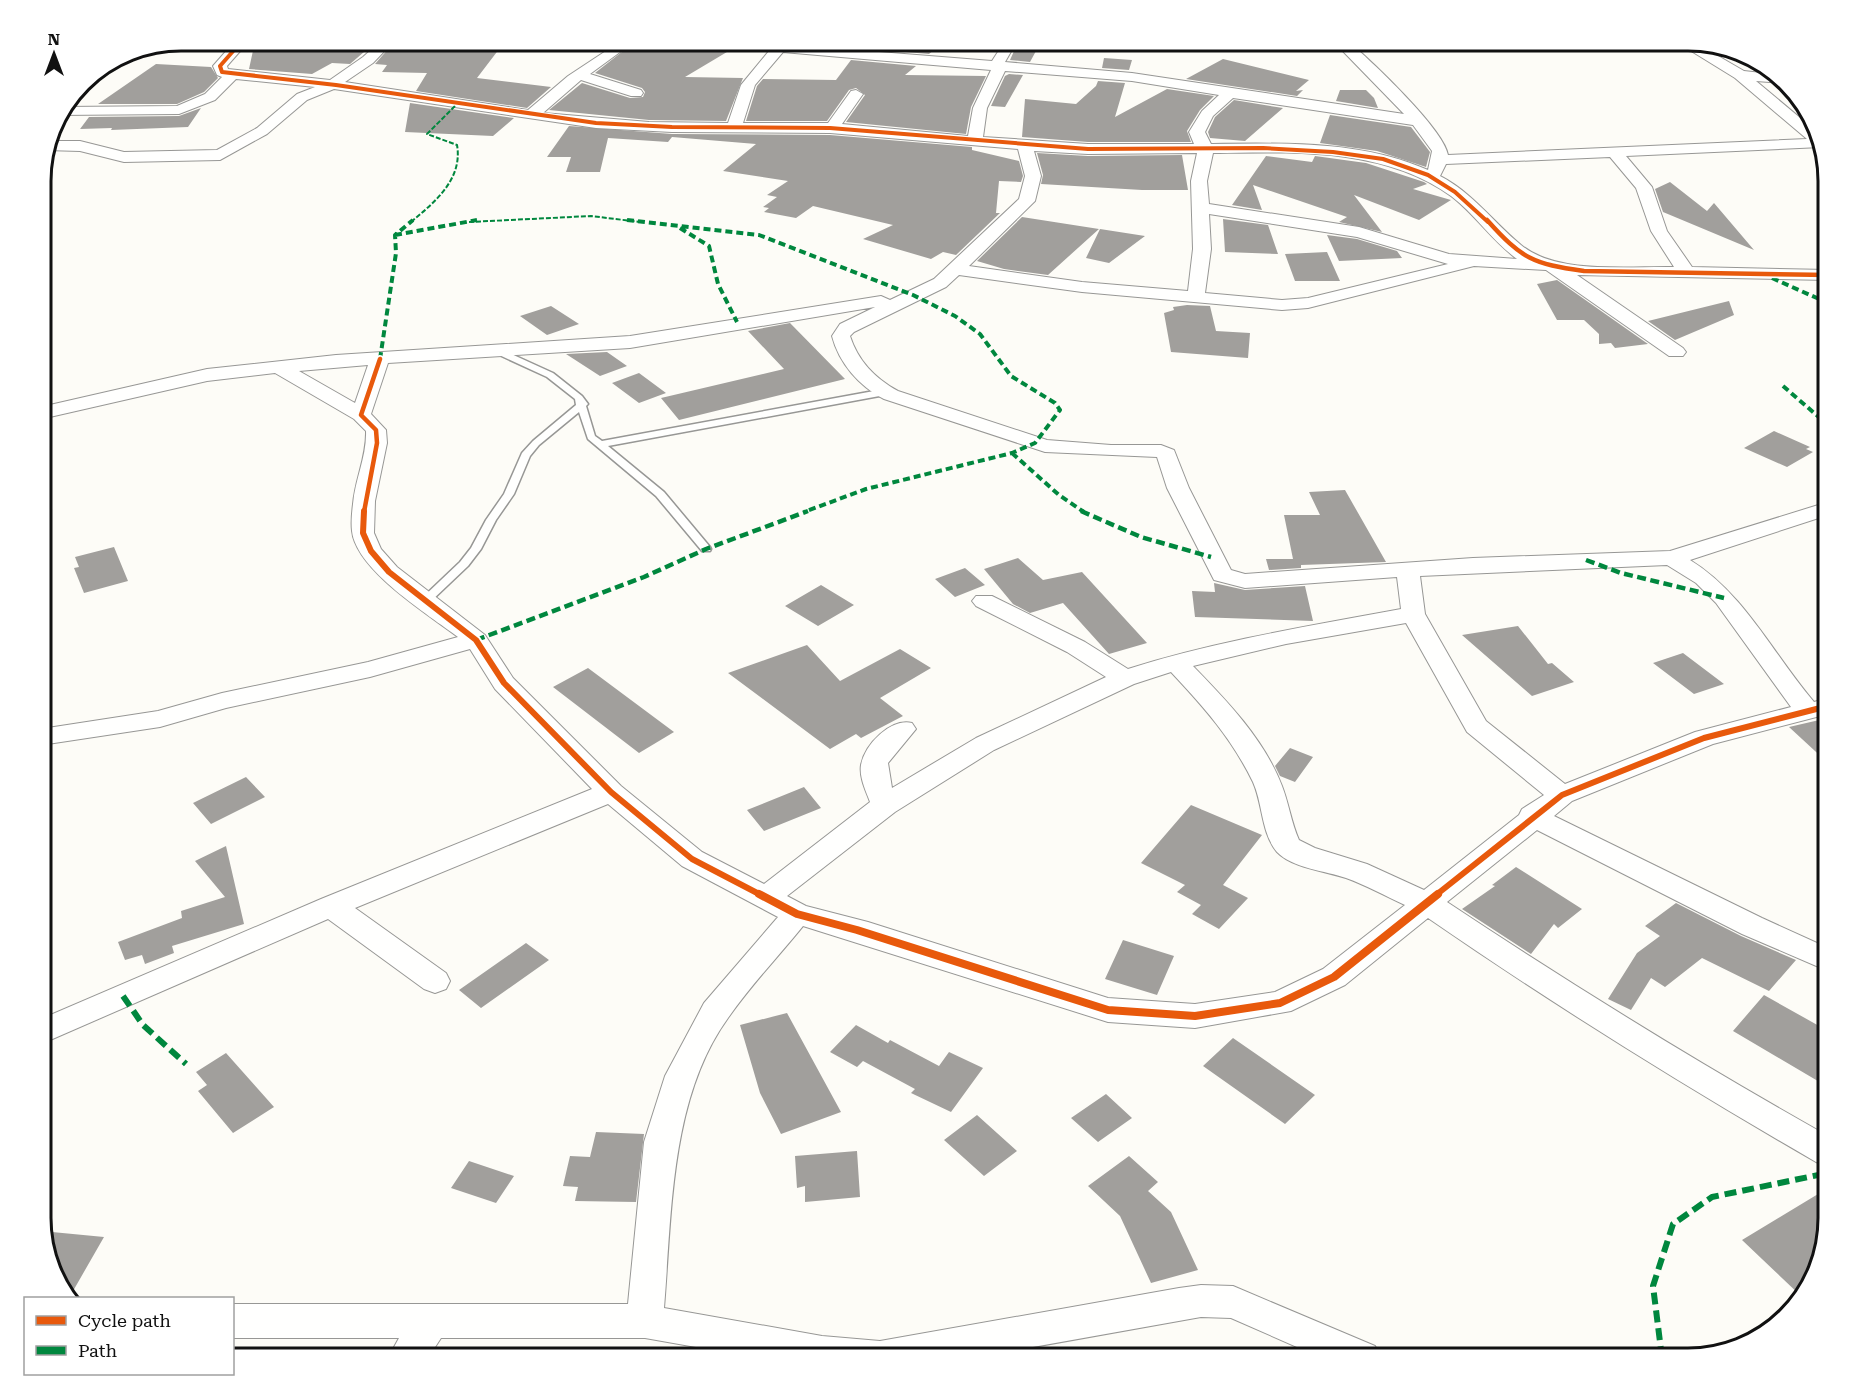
<svg xmlns="http://www.w3.org/2000/svg" width="1869" height="1399" font-family="'Roboto Serif',serif">
  <style>
    .building { fill: #a19f9c }
    .lines { fill: none; stroke-linecap: round; stroke-linejoin: round }
    .service-casing { stroke: #979795; stroke-width: 3 }
    .minor-casing { stroke: #979795; stroke-width: 2 }
    .service { fill: #fffffe; fill-rule: evenodd }
    .minor { fill: #fffffe; fill-rule: evenodd }
    .quiet-far3 { stroke: #00873e; stroke-width: 2; stroke-dasharray: 5 2; stroke-linecap: butt }
    .quiet-far2 { stroke: #00873e; stroke-width: 4; stroke-dasharray: 7 4; stroke-linecap: butt }
    .quiet-far1 { stroke: #00873e; stroke-width: 4.5; stroke-dasharray: 9 4.5; stroke-linecap: butt }
    .quiet { stroke: #00873e; stroke-width: 6; stroke-dasharray: 12 6; stroke-linecap: butt }
    .cycleway-far3-casing { stroke: #fff; stroke-width: 6 }
    .cycleway-far2-casing { stroke: #fff; stroke-width: 8 }
    .cycleway-far1-casing { stroke: #fff; stroke-width: 10 }
    .cycleway-casing { stroke: #fff; stroke-width: 11 }
    .cycleway-far3 { stroke: #e8590c; stroke-width: 4 }
    .cycleway-far2 { stroke: #e8590c; stroke-width: 4.5 }
    .cycleway-far1 { stroke: #e8590c; stroke-width: 6 }
    .cycleway { stroke: #e8590c; stroke-width: 8 }
    .rim { fill: none; stroke: #111; stroke-width: 3 }
  </style>
  <rect width="100%" height="100%" fill="#fdfcf7"/>
  <path class="building" d="M 286,40 L 378,40 L 350,64 L 332,63 L 312,74 L 249,69 L 254,46 L 284,44 Z
    M 396,40 L 506,40 L 477,78 L 551,87 L 527,108 L 416,91 L 427,73 L 382,72 L 387,65 L 375,64 Z
    M 637,40 L 705,40 L 713,47 L 732,49 L 685,77 L 743,78 L 726,121 L 649,120 L 549,110 L 582,83 L 630,98 L 643,97 L 645,92 L 642,88 L 595,73 Z
    M 1019,40 L 1042,40 L 1030,62 L 1010,60 Z
    M 862,44 L 876,45 L 935,49 L 929,54 L 859,48 Z
    M 1104,58 L 1132,60 L 1129,70 L 1102,68 Z
    M 1223,59 L 1309,80 L 1296,91 L 1303,90 L 1297,96 L 1186,79 Z
    M 851,60 L 916,66 L 905,75 L 986,76 L 971,107 L 966,134 L 846,122 L 865,95 L 856,88 L 849,90 L 827,121 L 746,121 L 757,86 L 763,79 L 836,80 Z
    M 156,64 L 211,67 L 218,78 L 204,92 L 177,104 L 98,104 Z
    M 1009,74 L 1023,75 L 1005,107 L 991,106 L 1005,76 Z
    M 1098,81 L 1125,83 L 1115,117 L 1167,89 L 1214,96 L 1200,110 L 1187,131 L 1191,142 L 1088,142 L 1022,137 L 1025,99 L 1076,104 L 1096,86 Z
    M 1340,90 L 1366,90 L 1374,98 L 1378,108 L 1336,101 Z
    M 1234,100 L 1283,108 L 1245,141 L 1210,138 L 1208,132 L 1215,117 Z
    M 410,103 L 514,118 L 493,136 L 405,132 Z
    M 201,108 L 188,127 L 111,130 L 112,128 L 80,129 L 89,117 L 179,116 Z
    M 1330,115 L 1411,127 L 1430,152 L 1426,167 L 1377,151 L 1320,143 Z
    M 569,126 L 672,134 L 830,135 L 972,147 L 972,150 L 1019,161 L 1023,176 L 1021,182 L 999,181 L 996,213 L 1000,213 L 956,255 L 943,252 L 931,259 L 863,239 L 893,225 L 813,206 L 796,218 L 764,212 L 769,208 L 763,207 L 777,197 L 767,195 L 788,181 L 723,171 L 756,144 L 672,137 L 668,142 L 608,138 L 600,172 L 566,172 L 571,157 L 547,157 Z
    M 1037,153 L 1088,156 L 1182,155 L 1188,190 L 1142,190 L 1041,184 L 1043,175 Z
    M 1266,156 L 1312,162 L 1315,156 L 1366,163 L 1424,182 L 1427,184 L 1413,189 L 1451,200 L 1419,220 L 1354,195 L 1382,232 L 1339,222 L 1347,217 L 1253,185 L 1262,210 L 1232,205 Z
    M 1670,182 L 1707,211 L 1714,203 L 1754,250 L 1663,212 L 1655,189 Z
    M 1022,217 L 1099,229 L 1048,275 L 1004,269 L 977,261 Z
    M 1223,219 L 1268,225 L 1278,254 L 1225,252 Z
    M 1100,229 L 1145,236 L 1109,263 L 1086,258 Z
    M 1327,235 L 1357,239 L 1397,251 L 1402,258 L 1339,261 Z
    M 1327,252 L 1340,281 L 1295,281 L 1285,254 Z
    M 1557,280 L 1648,344 L 1615,348 L 1611,343 L 1599,344 L 1599,334 L 1584,320 L 1557,320 L 1537,284 Z
    M 1729,301 L 1734,315 L 1675,340 L 1648,321 Z
    M 1187,305 L 1210,306 L 1216,331 L 1250,333 L 1248,358 L 1171,352 L 1164,313 L 1174,310 L 1173,307 Z
    M 551,306 L 579,324 L 547,335 L 520,316 Z
    M 790,323 L 845,379 L 679,420 L 661,398 L 784,369 L 748,331 Z
    M 607,352 L 627,366 L 600,376 L 566,354 Z
    M 639,373 L 666,393 L 639,403 L 612,383 Z
    M 1774,431 L 1810,447 L 1806,449 L 1813,452 L 1787,467 L 1744,448 Z
    M 1345,490 L 1386,562 L 1301,565 L 1301,568 L 1269,570 L 1266,559 L 1293,559 L 1284,515 L 1320,515 L 1309,492 Z
    M 114,547 L 128,581 L 84,593 L 74,568 L 79,567 L 75,557 Z
    M 1018,558 L 1043,580 L 1082,572 L 1147,643 L 1109,654 L 1063,603 L 1030,613 L 1013,604 L 984,569 Z
    M 965,568 L 985,585 L 955,597 L 935,579 Z
    M 1214,583 L 1245,590 L 1305,586 L 1313,621 L 1195,617 L 1192,591 L 1215,592 Z
    M 821,585 L 854,605 L 818,626 L 785,606 Z
    M 1518,626 L 1548,664 L 1552,663 L 1574,682 L 1532,696 L 1462,635 Z
    M 807,645 L 840,681 L 900,649 L 931,668 L 880,698 L 903,716 L 861,738 L 856,734 L 830,749 L 728,673 Z
    M 1683,653 L 1724,684 L 1694,694 L 1653,663 Z
    M 588,668 L 674,732 L 639,753 L 553,687 Z
    M 1828,718 L 1828,763 L 1789,727 Z
    M 1290,748 L 1313,757 L 1295,782 L 1280,776 L 1275,766 Z
    M 246,777 L 265,797 L 211,824 L 193,803 Z
    M 804,787 L 821,808 L 764,831 L 747,810 Z
    M 1191,805 L 1262,835 L 1223,885 L 1248,898 L 1219,929 L 1192,914 L 1201,905 L 1177,892 L 1185,885 L 1141,863 Z
    M 226,846 L 244,924 L 172,946 L 174,953 L 145,964 L 142,955 L 125,960 L 118,942 L 182,918 L 181,911 L 225,897 L 195,861 Z
    M 1516,867 L 1582,909 L 1558,928 L 1554,924 L 1531,954 L 1462,909 L 1495,886 L 1492,885 Z
    M 1676,903 L 1741,936 L 1796,960 L 1769,991 L 1702,958 L 1665,987 L 1651,978 L 1631,1010 L 1608,999 L 1637,953 L 1660,936 L 1645,926 Z
    M 1123,940 L 1174,956 L 1157,995 L 1105,979 Z
    M 526,943 L 549,960 L 481,1008 L 459,990 Z
    M 1764,995 L 1828,1031 L 1828,1087 L 1733,1031 Z
    M 787,1013 L 841,1112 L 781,1134 L 760,1093 L 740,1025 Z
    M 856,1025 L 888,1043 L 890,1040 L 939,1066 L 949,1052 L 983,1068 L 951,1112 L 911,1093 L 915,1089 L 863,1061 L 857,1067 L 830,1052 Z
    M 1233,1038 L 1315,1095 L 1285,1124 L 1203,1066 Z
    M 226,1053 L 274,1107 L 233,1133 L 198,1091 L 207,1085 L 196,1072 Z
    M 1106,1094 L 1132,1118 L 1098,1142 L 1071,1118 Z
    M 977,1115 L 1017,1151 L 984,1176 L 944,1140 Z
    M 596,1132 L 644,1134 L 636,1202 L 575,1201 L 578,1187 L 563,1186 L 570,1156 L 590,1157 Z
    M 857,1151 L 860,1197 L 805,1202 L 805,1186 L 797,1188 L 795,1156 Z
    M 1129,1156 L 1158,1182 L 1148,1191 L 1171,1212 L 1198,1270 L 1151,1283 L 1120,1216 L 1088,1186 Z
    M 469,1161 L 514,1176 L 496,1203 L 451,1188 Z
    M 1828,1188 L 1828,1219 L 1802,1297 L 1742,1240 Z
    M 52,1232 L 104,1237 L 69,1298 L 55,1281 L 45,1243 Z"/>
  <g class="lines">
    <defs>
      <path id="service" d="M 498,348 L 553,373 L 582,396 L 588,404 L 586,406 L 595,436 L 602,441 L 885,389 L 890,392 L 885,395 L 608,446 L 664,492 L 710,547 L 711,549 L 710,551 L 702,551 L 656,496 L 588,439 L 579,412 L 539,445 L 530,456 L 514,494 L 496,520 L 481,549 L 468,566 L 429,603 L 421,603 L 419,601 L 421,599 L 460,562 L 471,548 L 486,520 L 504,494 L 522,453 L 533,441 L 576,405 L 575,399 L 547,377 L 495,353 L 495,349 Z"/>
      <path id="minor" d="M 235,41 L 249,41 L 227,66 L 228,69 L 330,80 L 363,57 L 381,41 L 394,41 L 373,63 L 345,82 L 528,110 L 568,76 L 621,41 L 635,41 L 590,74 L 641,90 L 643,93 L 641,96 L 631,96 L 581,80 L 543,113 L 649,122 L 728,123 L 741,85 L 769,51 L 713,45 L 707,41 L 777,43 L 780,41 L 793,41 L 791,45 L 992,61 L 1005,41 L 1017,41 L 1005,62 L 1132,73 L 1404,114 L 1333,41 L 1348,41 C 1370,60 1444,129 1448,155 L 1807,139 L 1735,78 L 1675,41 L 1694,42 L 1744,71 L 1779,75 L 1785,83 L 1756,81 L 1817,132 L 1821,147 L 1626,156 L 1652,187 L 1667,231 L 1692,267 L 1828,270 L 1828,280 L 1577,275 L 1683,348 L 1686,352 L 1683,356 L 1669,356 L 1546,270 L 1474,266 L 1308,308 L 1282,310 L 1082,292 L 959,275 L 946,287 L 854,332 L 850,336 C 858,361 876,379 898,391 L 1047,440 L 1111,445 L 1161,445 L 1174,450 L 1189,488 L 1231,570 L 1245,574 L 1473,558 L 1670,551 L 1828,502 L 1828,515 L 1690,560 C 1744,593 1773,654 1814,702 L 1828,698 L 1828,714 L 1713,744 L 1572,801 L 1554,816 L 1762,918 L 1828,948 L 1828,971 L 1742,934 L 1537,830 L 1447,902 C 1572,985 1698,1063 1828,1136 L 1828,1166 L 1816,1162 C 1683,1085 1554,1005 1428,918 L 1345,985 L 1291,1011 L 1195,1028 L 1108,1022 L 803,926 C 778,957 750,986 728,1018 C 670,1098 672,1213 664,1308 L 822,1336 L 880,1341 L 1179,1288 L 1201,1285 L 1233,1286 L 1375,1346 L 1381,1358 L 1322,1358 L 1231,1318 L 1201,1317 L 972,1358 L 758,1358 L 645,1338 L 441,1338 L 428,1358 L 388,1358 L 399,1338 L 232,1338 L 232,1304 L 628,1304 L 644,1142 L 665,1076 L 704,1003 L 778,917 L 682,866 L 608,804 L 355,908 L 446,973 L 450,981 L 446,989 L 435,993 L 424,989 L 328,919 L 41,1044 L 41,1019 L 321,899 L 592,789 L 495,689 L 470,649 L 370,677 L 226,708 L 160,727 L 41,745 L 41,729 L 158,711 L 222,693 L 368,662 L 458,637 C 429,615 356,570 352,531 C 351,523 352,512 353,504 C 355,479 367,456 366,431 L 354,419 L 275,373 L 207,381 L 41,419 L 41,407 L 207,369 L 336,355 L 630,336 L 881,296 L 890,300 L 934,279 L 1019,199 L 1025,176 L 1018,149 L 830,133 L 672,132 L 596,128 L 334,89 L 307,100 L 267,134 L 220,160 L 124,162 L 80,151 L 46,150 L 49,141 L 80,141 L 124,152 L 217,150 L 257,128 L 297,94 L 315,87 L 236,79 L 215,100 L 179,114 L 58,115 L 64,107 L 177,106 L 205,94 L 222,77 L 217,75 L 213,66 ZM 783,52 L 991,70 L 973,108 L 968,136 L 842,124 L 863,94 L 856,90 L 851,91 L 828,123 L 743,123 L 755,85 ZM 1005,71 L 1132,81 L 1219,95 L 1202,111 L 1189,132 L 1194,144 L 1088,144 L 983,137 L 987,108 ZM 1233,98 L 1413,125 L 1432,151 L 1428,170 C 1361,140 1283,143 1211,144 L 1205,132 L 1213,116 ZM 1034,151 L 1088,154 L 1197,153 L 1191,181 L 1193,249 L 1188,291 L 1082,282 L 969,266 L 1035,201 L 1041,176 ZM 1213,153 C 1291,152 1384,147 1451,196 C 1475,214 1492,241 1517,259 L 1449,254 L 1359,227 L 1209,204 L 1207,181 ZM 1610,157 L 1636,188 L 1651,231 L 1674,267 C 1629,266 1557,275 1521,245 C 1493,222 1473,193 1440,176 L 1446,164 ZM 1209,214 L 1357,237 L 1448,264 L 1308,298 L 1282,300 L 1205,293 L 1211,249 ZM 875,307 L 840,324 L 832,336 C 839,363 859,386 884,399 L 1045,452 L 1157,457 L 1167,488 L 1214,580 L 1245,588 L 1397,577 L 1401,609 C 1309,626 1217,641 1128,669 L 1085,642 L 992,596 L 976,596 L 972,601 L 976,606 L 1067,652 L 1106,677 L 976,738 L 892,788 L 888,763 L 916,729 L 912,723 C 891,718 865,744 861,765 C 859,777 866,791 870,802 L 764,884 L 702,852 L 621,786 L 513,678 L 485,635 L 397,567 L 381,549 L 374,533 L 375,501 L 387,443 L 386,430 L 371,414 L 388,363 L 630,348 ZM 368,365 L 355,403 L 299,371 ZM 1667,565 L 1696,583 L 1716,603 L 1791,707 L 1695,732 L 1565,784 L 1486,721 L 1425,614 L 1420,576 ZM 1406,623 L 1467,732 L 1544,795 L 1522,809 L 1519,815 L 1424,890 L 1367,864 L 1315,848 L 1299,840 C 1291,822 1289,804 1282,786 C 1264,739 1227,701 1193,666 L 1286,644 ZM 1171,672 C 1204,707 1232,739 1253,782 C 1263,804 1261,833 1277,852 C 1292,868 1326,871 1346,878 C 1366,885 1385,896 1405,905 L 1323,969 L 1275,992 L 1195,1004 L 1108,998 L 868,922 L 806,906 L 787,896 L 895,812 L 994,750 L 1134,684 Z"/>
    </defs>
    <use href="#service" class="service-casing"/>
    <use href="#minor" class="minor-casing"/>
    <use href="#service" class="service"/>
    <use href="#minor" class="minor"/>
    <path class="quiet-far3" d="M 411,222 C 435,202 463,179 457,145 L 427,134 L 456,105
      M 469,222 L 591,216 L 640,222"/>
    <path class="quiet-far2" d="M 627,220 L 759,235 L 913,295 L 955,316 L 980,334 L 1011,376 L 1055,403 L 1060,410 L 1035,443 L 1012,453 L 866,489 L 804,512
      M 680,228 L 709,246 L 718,284 L 737,322
      M 395,235 L 477,220
      M 1772,278 L 1828,303
      M 380,359 L 396,253 L 395,235 L 413,220
      M 1783,386 L 1828,425
      M 1012,453 L 1059,495 L 1084,512"/>
    <path class="quiet-far1" d="M 1081,511 L 1141,537 L 1211,557
      M 1586,560 L 1621,573 L 1724,598
      M 476,640 L 644,577 L 706,549 L 808,511"/>
    <path class="quiet" d="M 123,996 L 143,1025 L 186,1064
      M 1662,1358 L 1653,1286 L 1673,1224 L 1712,1197 L 1828,1173"/>
    <defs>
      <path id="cycleway-far3" d="M 242,41 L 220,66 L 222,72 L 336,85 L 596,123 L 672,127 L 830,128 L 1088,149 L 1263,148 L 1333,152 L 1383,159 L 1428,175 L 1455,192 L 1488,222"/>
      <path id="cycleway-far2" d="M 1487,220 C 1522,259 1533,264 1584,271 L 1828,275
        M 364,512 L 377,443 L 376,430 L 361,415 L 380,359"/>
      <path id="cycleway-far1" d="M 364,511 L 363,533 L 371,551 L 389,572 L 476,640 L 504,683 L 611,792 L 692,859 L 761,895
        M 1436,895 L 1562,795 L 1704,738 L 1828,706"/>
      <path id="cycleway" d="M 759,894 L 797,914 L 857,930 L 1108,1010 L 1195,1016 L 1280,1003 L 1334,977 L 1438,894"/>
    </defs>
    <use href="#cycleway-far3" class="cycleway-far3-casing"/>
    <use href="#cycleway-far2" class="cycleway-far2-casing"/>
    <use href="#cycleway-far1" class="cycleway-far1-casing"/>
    <use href="#cycleway" class="cycleway-casing"/>
    <use href="#cycleway-far3" class="cycleway-far3"/>
    <use href="#cycleway-far2" class="cycleway-far2"/>
    <use href="#cycleway-far1" class="cycleway-far1"/>
    <use href="#cycleway" class="cycleway"/>
  </g>
  <path d="M0 0H1869V1399H0ZM181 51H1688A130 130 0 0 1 1818 181V1218A130 130 0 0 1 1688 1348H181A130 130 0 0 1 51 1218V181A130 130 0 0 1 181 51Z" fill="#fff" fill-rule="evenodd"/>
  <path class="rim" d="M181 51H1688A130 130 0 0 1 1818 181V1218A130 130 0 0 1 1688 1348H181A130 130 0 0 1 51 1218V181A130 130 0 0 1 181 51Z"/>
  <rect x="24" y="1297" width="210" height="78" fill="#ffffff" stroke="#a0a0a0" stroke-width="1.5"/>
  <rect x="36" y="1316" width="30" height="9" fill="#e8590c" stroke="#a0a0a0" stroke-width="1.5"/>
  <text x="78" y="1327" font-size="18" fill="#111111">Cycle path</text>
  <rect x="36" y="1346" width="30" height="9" fill="#00873e" stroke="#a0a0a0" stroke-width="1.5"/>
  <text x="78" y="1357" font-size="18" fill="#111111">Path</text>
  <g transform="translate(54 54)" stroke="#ffffff" stroke-width="4.5" paint-order="stroke">
  <path d="M0-4.5L10 22L0 15L-10 22Z" fill="#111111"/>
  <text y="-9" font-size="16" font-weight="bold" text-anchor="middle" fill="#111111">N</text>
  </g>
</svg>
